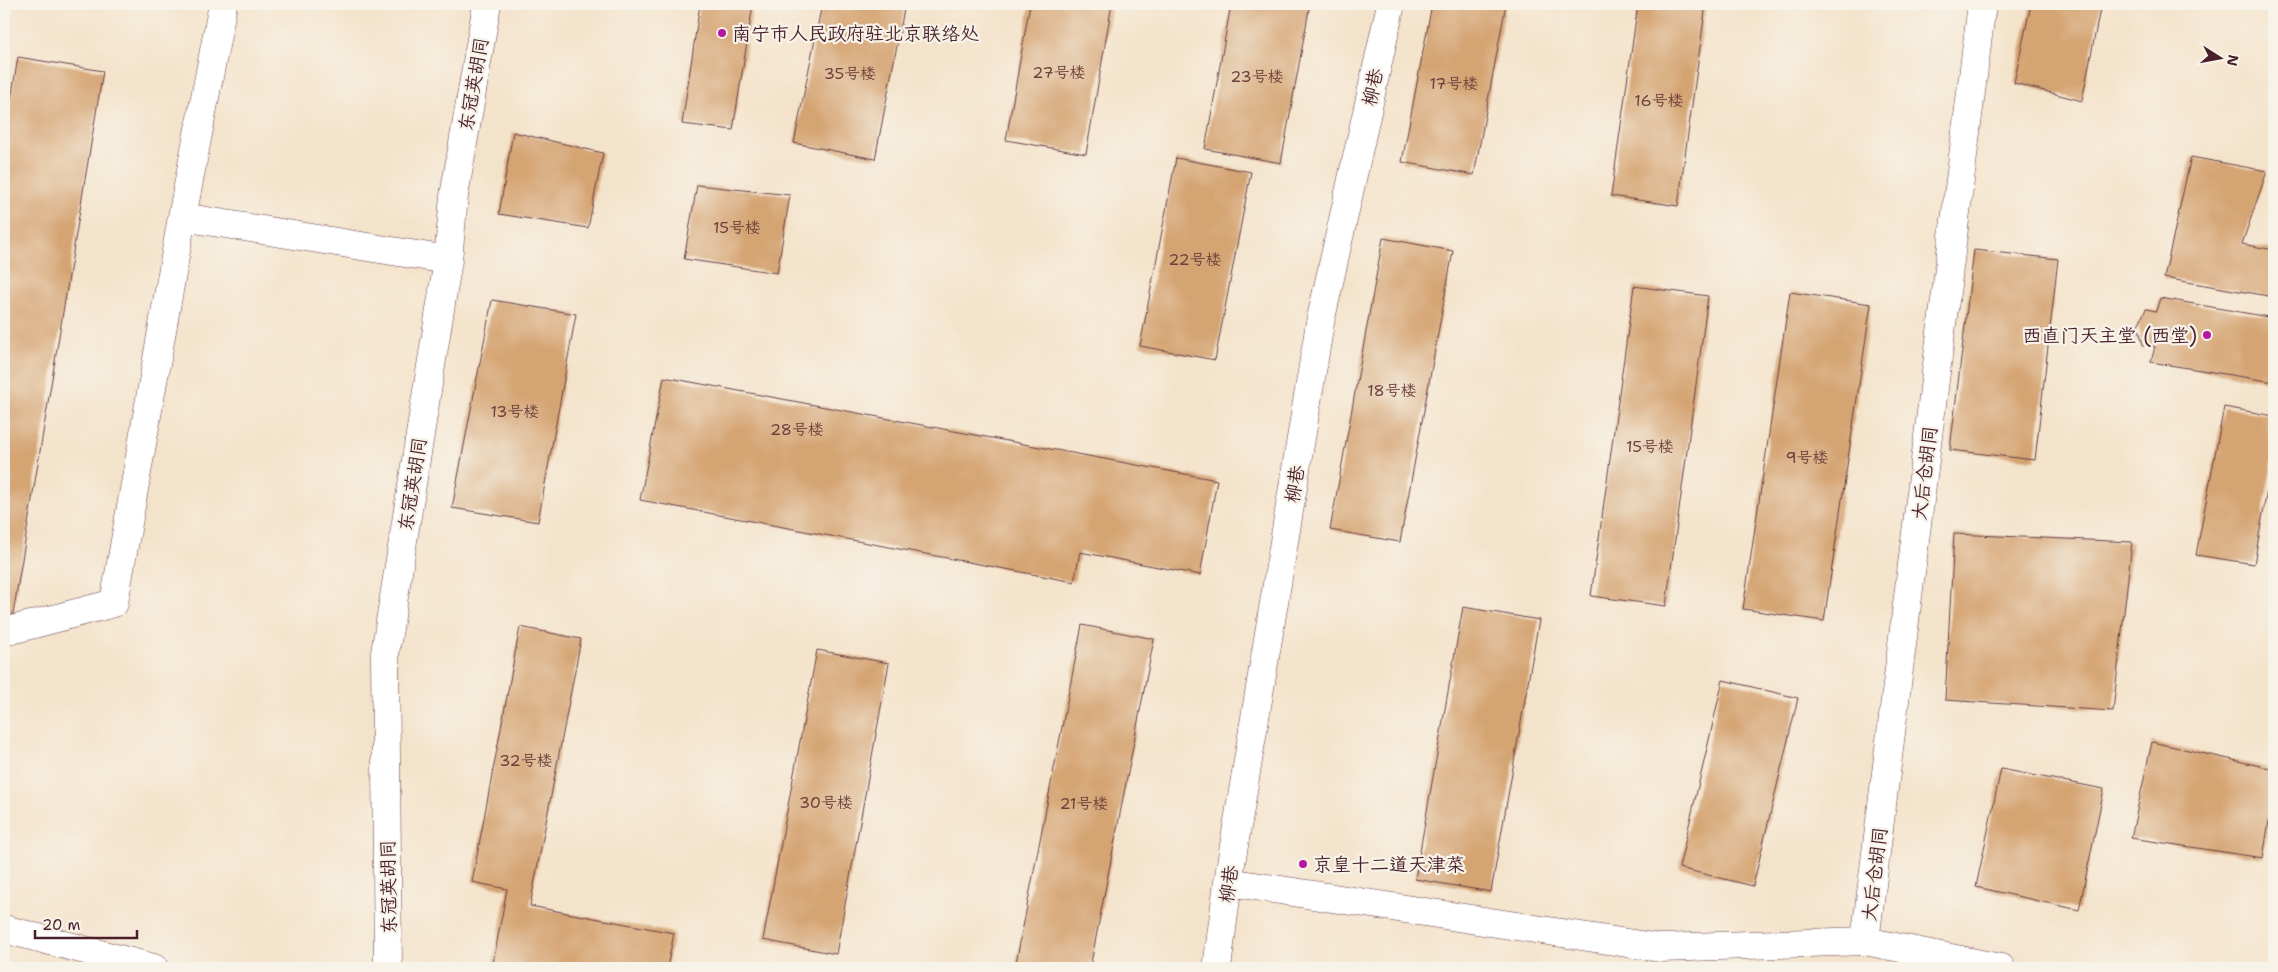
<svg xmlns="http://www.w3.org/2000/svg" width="2278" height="972" font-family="'Shantell Sans','LXGW WenKai TC',sans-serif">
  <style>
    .building { fill: #d5a473 }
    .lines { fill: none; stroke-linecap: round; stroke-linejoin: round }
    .street-casing { stroke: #643c43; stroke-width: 29 }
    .secondary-casing { stroke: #643c43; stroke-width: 29 }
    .street { stroke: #fff; stroke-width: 28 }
    .secondary { stroke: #fff; stroke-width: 28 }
    .poi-dot { fill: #b5179e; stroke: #f7f3e8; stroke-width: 2 }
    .labels { text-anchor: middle; stroke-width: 4.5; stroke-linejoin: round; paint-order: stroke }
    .number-label { font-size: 16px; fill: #6d403d }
    .poi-label { font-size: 19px; fill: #4a1f2b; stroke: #f7f3e8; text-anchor: start }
    .street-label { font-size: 19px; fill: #4a1f2b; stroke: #f7f3e8 }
  </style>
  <rect width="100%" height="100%" fill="#f7f3e8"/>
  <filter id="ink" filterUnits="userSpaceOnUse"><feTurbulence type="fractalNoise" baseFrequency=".02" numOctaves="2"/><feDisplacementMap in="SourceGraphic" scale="10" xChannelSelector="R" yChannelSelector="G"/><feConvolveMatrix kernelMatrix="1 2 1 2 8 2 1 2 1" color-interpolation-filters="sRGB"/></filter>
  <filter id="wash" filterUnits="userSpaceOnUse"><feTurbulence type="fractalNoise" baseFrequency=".0096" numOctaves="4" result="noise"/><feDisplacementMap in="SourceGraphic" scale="20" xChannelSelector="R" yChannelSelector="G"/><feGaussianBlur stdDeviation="1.12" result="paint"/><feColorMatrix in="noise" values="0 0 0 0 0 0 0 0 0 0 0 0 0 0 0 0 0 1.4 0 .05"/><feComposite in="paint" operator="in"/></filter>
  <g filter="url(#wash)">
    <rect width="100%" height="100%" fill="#f4e3cb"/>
    <g id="blocks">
      <path class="building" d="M 700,4 L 753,4 L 733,130 L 682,124 Z
        M 822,4 L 905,4 L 875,159 L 794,143 Z
        M 1030,4 L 1112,4 L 1086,154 L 1006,140 Z
        M 1231,4 L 1310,4 L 1281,163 L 1205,149 Z
        M 1432,4 L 1506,4 L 1474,175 L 1402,162 Z
        M 1638,4 L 1706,4 L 1678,206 L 1611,196 Z
        M 2031,4 L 2101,4 L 2082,101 L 2014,83 Z
        M 18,57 L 103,71 L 12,620 L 4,618 L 4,143 Z
        M 513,132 L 603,153 L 588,228 L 499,214 Z
        M 2191,157 L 2267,171 L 2242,244 L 2274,250 L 2274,297 L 2164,278 Z
        M 1176,158 L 1251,172 L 1215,360 L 1140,346 Z
        M 697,185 L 790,195 L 777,273 L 684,259 Z
        M 1383,238 L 1453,251 L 1400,542 L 1330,530 Z
        M 1974,250 L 2058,259 L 2035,460 L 1950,450 Z
        M 1634,286 L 1708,296 L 1666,606 L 1591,596 Z
        M 1790,292 L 1871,304 L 1824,621 L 1743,609 Z
        M 2160,298 L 2274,318 L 2274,382 L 2151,362 L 2155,347 L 2143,345 L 2138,325 L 2146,309 L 2156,311 Z
        M 492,300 L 576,314 L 538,522 L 452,508 Z
        M 664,377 L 1217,480 L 1200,575 L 1080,552 L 1074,582 L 640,500 Z
        M 2224,407 L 2274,416 L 2274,451 L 2254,564 L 2196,555 Z
        M 1954,534 L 2132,542 L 2113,711 L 1945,700 Z
        M 1463,607 L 1539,620 L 1491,892 L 1415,879 Z
        M 1082,625 L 1154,639 L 1090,968 L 1015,968 Z
        M 520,627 L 581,639 L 530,906 L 674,933 L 667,968 L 492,968 L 507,889 L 472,882 Z
        M 817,650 L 889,663 L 836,954 L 763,940 Z
        M 1723,680 L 1798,698 L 1753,886 L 1679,868 Z
        M 2152,742 L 2274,769 L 2274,790 L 2263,858 L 2131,838 Z
        M 2001,769 L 2104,789 L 2079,910 L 1976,887 Z"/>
    </g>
  </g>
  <g filter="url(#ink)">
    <use href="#blocks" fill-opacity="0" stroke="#643c43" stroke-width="1"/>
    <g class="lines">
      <defs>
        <path id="street" d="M 182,217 L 223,4
          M 4,632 L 114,603 L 182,217 L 448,260
          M 1228,882 L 1660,948 L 1865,941 L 2001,968
          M 1865,941 L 1982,4
          M 388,968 L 385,653 L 448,260 L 454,196 L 487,4
          M 1217,968 L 1228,882 L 1320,323 L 1391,4"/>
        <path id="secondary" d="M 4,929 L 154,968"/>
      </defs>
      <use href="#street" class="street-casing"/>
      <use href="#secondary" class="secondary-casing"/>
      <use href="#street" class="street"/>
      <use href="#secondary" class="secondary"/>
    </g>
  </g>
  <g class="poi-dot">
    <circle cx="722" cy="33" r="5"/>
    <circle cx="2207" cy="335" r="5"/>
    <circle cx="1303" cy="864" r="5"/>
  </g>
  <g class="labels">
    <g class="number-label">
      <text x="1059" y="78">27号楼</text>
      <text x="850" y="79">35号楼</text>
      <text x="1257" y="82">23号楼</text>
      <text x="1454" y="89">17号楼</text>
      <text x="1659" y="106">16号楼</text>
      <text x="737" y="233">15号楼</text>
      <text x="1195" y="265">22号楼</text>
      <text x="1392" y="396">18号楼</text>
      <text x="515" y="417">13号楼</text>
      <text x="797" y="435">28号楼</text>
      <text x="1650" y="452">15号楼</text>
      <text x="1807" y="463">9号楼</text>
      <text x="526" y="766">32号楼</text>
      <text x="826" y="808">30号楼</text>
      <text x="1084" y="809">21号楼</text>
    </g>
    <g class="poi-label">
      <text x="732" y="40">南宁市人民政府驻北京联络处</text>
      <text x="2197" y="342" text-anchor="end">西直门天主堂 (西堂)</text>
      <text x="1313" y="871">京皇十二道天津菜</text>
    </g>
    <g class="street-label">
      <text transform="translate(473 84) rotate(-80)" y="7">东冠英胡同</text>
      <text transform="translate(1372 87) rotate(-78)" y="7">柳巷</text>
      <text transform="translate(1924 473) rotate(-83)" y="7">大后仓胡同</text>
      <text transform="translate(412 484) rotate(-81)" y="7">东冠英胡同</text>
      <text transform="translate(1294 484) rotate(-81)" y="7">柳巷</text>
      <text transform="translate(1874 874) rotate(-83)" y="7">大后仓胡同</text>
      <text transform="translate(1228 884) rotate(-82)" y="7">柳巷</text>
      <text transform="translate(388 887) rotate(-91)" y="7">东冠英胡同</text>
    </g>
  </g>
  <rect width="2278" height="972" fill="none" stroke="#f7f3e8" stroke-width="20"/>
  <g transform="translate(2220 58) rotate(101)" stroke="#f7f3e8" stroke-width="4" paint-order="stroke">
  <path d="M0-4L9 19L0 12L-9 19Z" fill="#4a1f2b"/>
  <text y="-8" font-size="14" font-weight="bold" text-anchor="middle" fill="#4a1f2b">N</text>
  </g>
  <path d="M35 930v8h102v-8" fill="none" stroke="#4a1f2b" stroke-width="2.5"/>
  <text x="42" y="930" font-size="15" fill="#4a1f2b" stroke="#f7f3e8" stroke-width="4" paint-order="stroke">20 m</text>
</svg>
